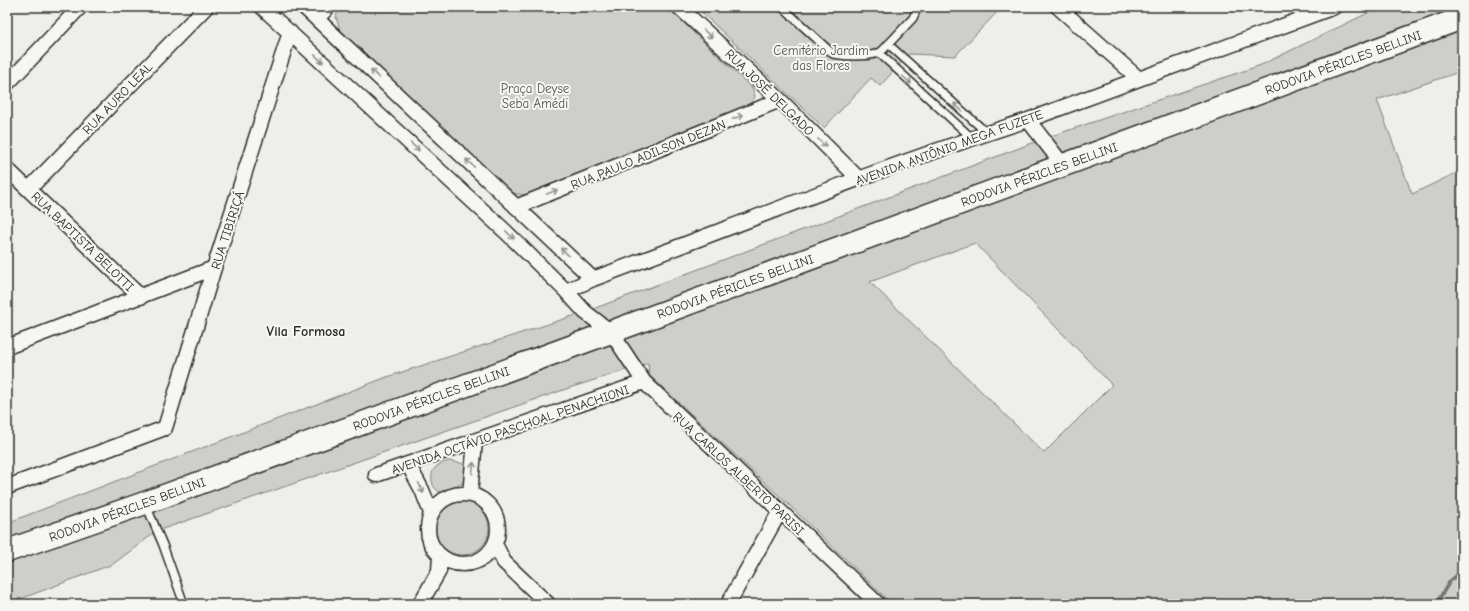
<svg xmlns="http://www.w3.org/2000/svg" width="1469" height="611" font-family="'Comic Neue',sans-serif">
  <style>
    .green { fill: #cececa; stroke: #7c7c7a; fill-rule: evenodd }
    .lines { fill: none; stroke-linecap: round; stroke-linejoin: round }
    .stream { stroke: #757573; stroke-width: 3.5 }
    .lane-casing { stroke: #2b2b2b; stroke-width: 10 }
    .street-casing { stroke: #2b2b2b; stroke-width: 17 }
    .primary-casing { stroke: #2b2b2b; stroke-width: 25 }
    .lane { stroke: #f6f6f2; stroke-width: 7 }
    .street { stroke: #f6f6f2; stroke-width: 14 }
    .primary { stroke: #f6f6f2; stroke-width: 22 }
    .oneway { stroke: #90908e }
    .labels { text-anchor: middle; stroke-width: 4; stroke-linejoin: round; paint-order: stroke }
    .park-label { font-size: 13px; fill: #545453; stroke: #f6f6f2 }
    .street-label { font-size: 13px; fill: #2b2b2b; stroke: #f6f6f2 }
    .neighbourhood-label { font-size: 14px; font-weight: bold; fill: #2b2b2b; stroke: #f6f6f2 }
  </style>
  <rect width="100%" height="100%" fill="#eeeeea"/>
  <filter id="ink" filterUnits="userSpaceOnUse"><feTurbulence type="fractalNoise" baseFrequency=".025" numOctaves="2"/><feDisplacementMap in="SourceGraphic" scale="8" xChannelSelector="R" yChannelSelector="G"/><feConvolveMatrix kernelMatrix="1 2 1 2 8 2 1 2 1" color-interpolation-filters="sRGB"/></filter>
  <g filter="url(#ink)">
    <path class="green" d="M 339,7 L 667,7 L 753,89 L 755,97 L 746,109 L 524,195 L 511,193 L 340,30 L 336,17 Z
      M 696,7 L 1002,7 L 955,56 L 909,54 L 880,86 L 871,78 L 824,128 Z
      M 1372,7 L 1462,7 L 1462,71 L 1377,100 L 1412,194 L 1462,170 L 1462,604 L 892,604 L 788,504 L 649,375 L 648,363 L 563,390 L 157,531 L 113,564 L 7,604 L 7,523 L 387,377 L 585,312 L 1043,139 L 1261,65 L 1374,10 ZM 975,243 L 1112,385 L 1044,453 L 870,282 Z
      M 449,461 L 461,463 L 466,466 L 464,483 C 457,484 447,493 441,492 C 431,490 429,474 435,468 C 438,464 445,462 449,461 Z
      M435 528a27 27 0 1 1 54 0a27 27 0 1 1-54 0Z"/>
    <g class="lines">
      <path class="stream" d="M 1436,604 L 1450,581 L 1462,571"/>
      <defs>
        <path id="lane" d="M 782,7 L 833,54 C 844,56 873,58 882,51 L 913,18 L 916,11 L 916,7
          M 888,44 L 987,133
          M 879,53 L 972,138
          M 146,505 L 163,545 L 184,604"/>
        <path id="street" d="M 262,7 L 506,232 L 566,291 L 585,312 L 611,332 L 644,382 L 878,604
          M 304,7 L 593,279
          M 679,7 L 780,100 L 859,179
          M 1058,7 L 1138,78
          M 317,19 L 328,7
          M 7,84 L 80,7
          M 1028,120 L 1063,165
          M 7,169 L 141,297
          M 29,189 L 206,7
          M 516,207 L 780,100
          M 566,291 L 593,279 C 738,225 881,167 1028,120 L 1334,7
          M 7,347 L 214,268
          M 408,464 L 422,490 L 431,513
          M 376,475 L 644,382
          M 7,487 L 165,428 L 214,268 L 290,32
          M428 529a35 35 0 1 1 70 0a35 35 0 1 1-70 0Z
          M 470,494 L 475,442
          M 495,544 L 504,562 L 548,604
          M 420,604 L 439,571 L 440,556
          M 728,604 L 780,511"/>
        <path id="primary" d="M 7,551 L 145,503 L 611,332 L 1462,18"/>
      </defs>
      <use href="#lane" class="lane-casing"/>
      <use href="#street" class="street-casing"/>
      <use href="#primary" class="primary-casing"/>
      <use href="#lane" class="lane"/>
      <use href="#street" class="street"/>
      <use href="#primary" class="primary"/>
    </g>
    <defs><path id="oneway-shaft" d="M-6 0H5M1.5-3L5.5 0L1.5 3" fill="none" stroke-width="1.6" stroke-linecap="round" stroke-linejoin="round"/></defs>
    <g class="oneway">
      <use href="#oneway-shaft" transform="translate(708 34) rotate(43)"/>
      <use href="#oneway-shaft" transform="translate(319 59) rotate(43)"/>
      <use href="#oneway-shaft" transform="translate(375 74) rotate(-137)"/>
      <use href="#oneway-shaft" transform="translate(907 80) rotate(42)"/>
      <use href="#oneway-shaft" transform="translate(958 107) rotate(-137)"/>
      <use href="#oneway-shaft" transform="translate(738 117) rotate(-22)"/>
      <use href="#oneway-shaft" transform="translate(822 143) rotate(45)"/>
      <use href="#oneway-shaft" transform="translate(415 147) rotate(43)"/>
      <use href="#oneway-shaft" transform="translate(470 163) rotate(-137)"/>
      <use href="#oneway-shaft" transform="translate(552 192) rotate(-22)"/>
      <use href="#oneway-shaft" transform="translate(510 235) rotate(44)"/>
      <use href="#oneway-shaft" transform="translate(565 252) rotate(-137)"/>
      <use href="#oneway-shaft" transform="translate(473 468) rotate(-85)"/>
      <use href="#oneway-shaft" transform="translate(421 488) rotate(64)"/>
    </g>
  </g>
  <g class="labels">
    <g class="park-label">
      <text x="821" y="55">Cemitério Jardim<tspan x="821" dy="15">das Flores</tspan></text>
      <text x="535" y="93">Praça Deyse<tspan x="535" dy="15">Seba Amédi</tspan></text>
    </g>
    <g class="street-label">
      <text transform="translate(1343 62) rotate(-20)" y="5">RODOVIA PÉRICLES BELLINI</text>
      <text transform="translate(770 92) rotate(44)" y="5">RUA JOSÉ DELGADO</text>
      <text transform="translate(117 98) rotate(-46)" y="5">RUA AURO LEAL</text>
      <text transform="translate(949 147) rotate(-20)" y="5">AVENIDA ANTÔNIO MEGA FUZETE</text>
      <text transform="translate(648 154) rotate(-22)" y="5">RUA PAULO ADILSON DEZAN</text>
      <text transform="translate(1039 174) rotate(-20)" y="5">RODOVIA PÉRICLES BELLINI</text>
      <text transform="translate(227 230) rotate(-72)" y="5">RUA TIBIRIÇÁ</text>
      <text transform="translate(83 241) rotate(44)" y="5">RUA BAPTISTA BELOTTI</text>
      <text transform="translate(735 286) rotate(-20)" y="5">RODOVIA PÉRICLES BELLINI</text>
      <text transform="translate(431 398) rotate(-20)" y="5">RODOVIA PÉRICLES BELLINI</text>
      <text transform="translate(510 429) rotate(-19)" y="5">AVENIDA OCTÁVIO PASCHOAL PENACHIONI</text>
      <text transform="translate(739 473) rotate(43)" y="5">RUA CARLOS ALBERTO PARISI</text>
      <text transform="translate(127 509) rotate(-20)" y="5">RODOVIA PÉRICLES BELLINI</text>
    </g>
    <g class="neighbourhood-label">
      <text x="306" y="336">Vila Formosa</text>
    </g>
  </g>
  <rect width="1469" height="611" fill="none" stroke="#f6f6f2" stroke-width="24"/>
  <rect x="12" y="12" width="1445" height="587" fill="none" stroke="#2b2b2b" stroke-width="1.5" filter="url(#ink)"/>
</svg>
